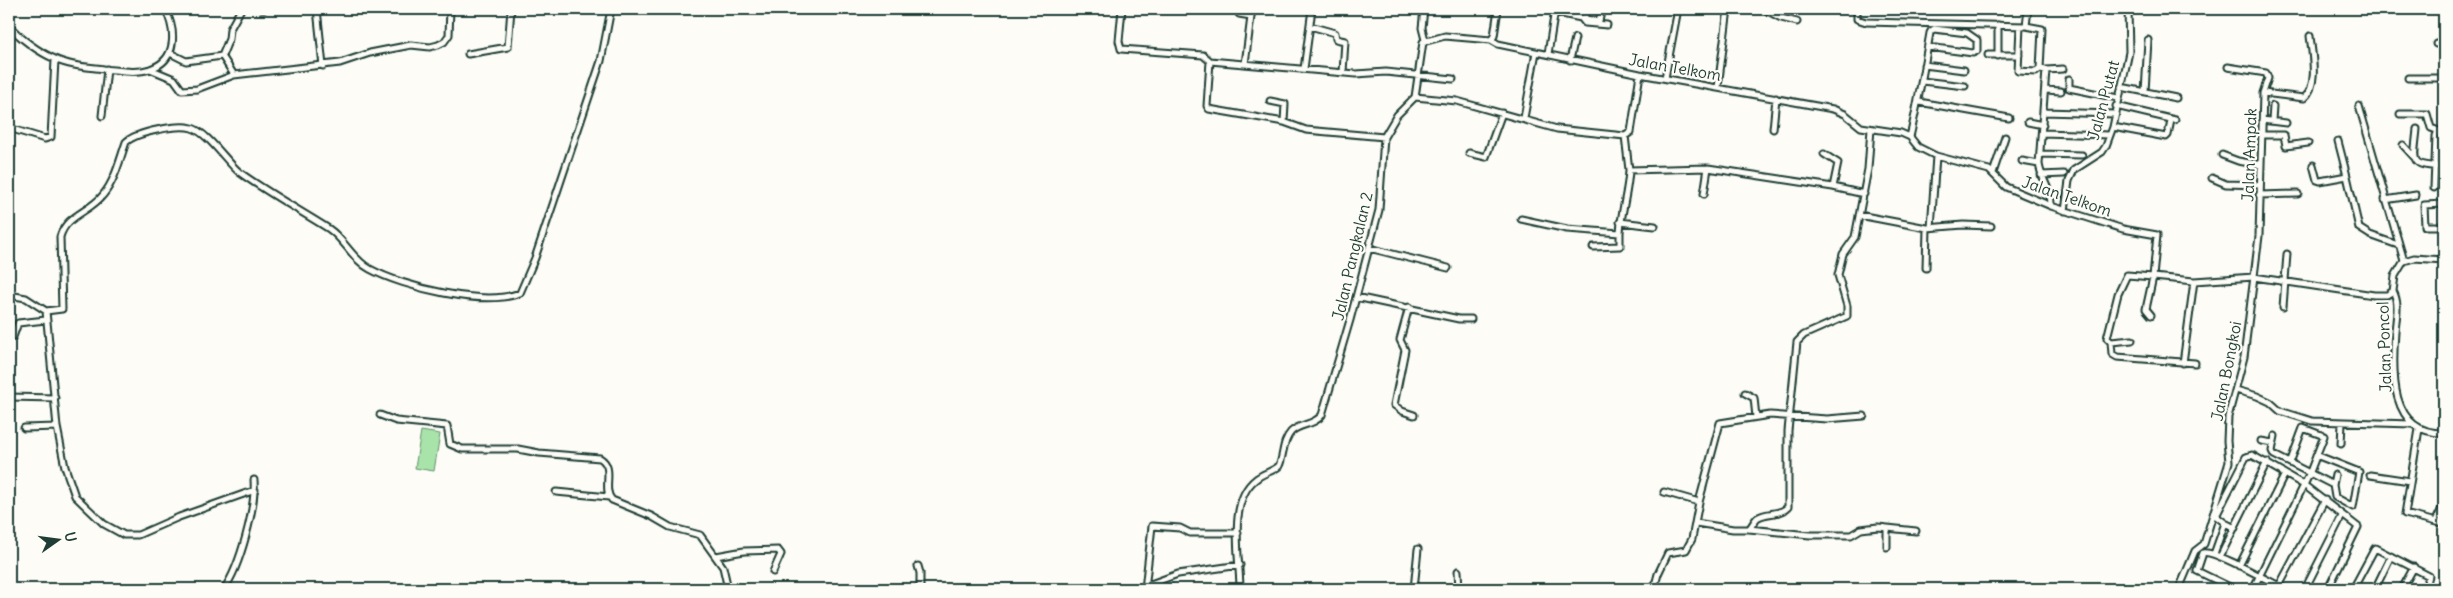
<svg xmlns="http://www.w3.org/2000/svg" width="2453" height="598" font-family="Delius,sans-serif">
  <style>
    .green { fill: #a8e3a9; stroke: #64906e }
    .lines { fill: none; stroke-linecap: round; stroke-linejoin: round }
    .minor-casing { stroke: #1f3d34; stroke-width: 9 }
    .minor { stroke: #fdfcf7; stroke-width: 5 }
    .labels { text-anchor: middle; stroke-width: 4.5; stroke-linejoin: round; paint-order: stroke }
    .street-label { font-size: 16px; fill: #1f3d34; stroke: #fdfcf7 }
  </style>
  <rect width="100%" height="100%" fill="#fdfcf7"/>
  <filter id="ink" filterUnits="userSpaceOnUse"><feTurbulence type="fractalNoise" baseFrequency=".02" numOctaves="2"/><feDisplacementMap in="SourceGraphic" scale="10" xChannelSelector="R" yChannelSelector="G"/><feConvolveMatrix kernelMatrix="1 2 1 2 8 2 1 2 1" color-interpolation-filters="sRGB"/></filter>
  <g filter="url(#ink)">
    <path class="green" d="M 421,431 L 440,434 L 434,471 L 415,468 Z"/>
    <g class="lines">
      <defs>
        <path id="minor" d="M 262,9 L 264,9
          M 317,9 L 323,66
          M 1122,9 L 1119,41 L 1121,49 L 1203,55 L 1210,61 L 1207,106 L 1209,109 L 1284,122
          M 1424,9 L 1422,28 L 1425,40
          M 1585,9 L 1585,19 L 1599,21 L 1602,9
          M 1764,9 L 1781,18 L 1797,22
          M 1857,9 L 1857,19 L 1866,22 L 2026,26 L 2028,9
          M 1239,14 L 1251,16
          M 9,25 C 19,38 39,52 55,59 C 69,66 88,67 104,69 C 118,70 135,74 150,69 C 178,60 176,30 165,9
          M 1310,26 L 1335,33 L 1336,39 L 1345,41 L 1343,72
          M 2020,26 L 2018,71 L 2036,72 L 2040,69
          M 2026,26 L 2042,29 L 2040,69 L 2046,70 L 2039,164 C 2041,179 2052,190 2051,206
          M 1491,40 L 1498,44 L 1640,74 L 1833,109 L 1845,114 L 1861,127 L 1901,133 L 1910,137 L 1918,147 L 1936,156 L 1989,170 L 2006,187 L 2051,206 L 2123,229 L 2157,235 L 2153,277 L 2194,281 L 2254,277 L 2374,295 L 2387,295 L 2393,291 L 2395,276 L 2404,261 L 2414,258 L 2444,260
          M 2436,44 L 2444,43
          M 170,53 L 186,61 L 222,56 L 234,75
          M 468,54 L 508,47 L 511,9
          M 1548,54 L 1554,16 L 1557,13 L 1581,18 L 1585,23 L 1607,25
          M 1988,55 L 2019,55
          M 222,56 L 229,39 L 230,29 L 241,9
          M 1998,56 L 1998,25
          M 1570,60 L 1575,38
          M 1210,61 L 1356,74 L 1386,72 L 1453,79
          M 1245,64 L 1252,9
          M 1924,65 L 1964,70
          M 150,69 L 174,79 L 182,90 L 197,89 L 234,75 L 340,63 L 370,53 L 411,45 L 430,47 L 438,45 L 444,42 L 449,35 L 450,9
          M 1304,69 L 1312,9
          M 2046,70 L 2063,69
          M 1640,74 L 1631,132 L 1625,136 L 1629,170 L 1708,168 L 1833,187 L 1864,194
          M 1665,78 L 1678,9
          M 2408,78 L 2444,78
          M 2069,79 L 2069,88 L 2118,98
          M 1922,81 L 1965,86
          M 1718,87 L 1728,9
          M 2121,87 L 2176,98
          M 2045,90 L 2061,91
          M 2145,92 L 2148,40
          M 2263,93 L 2304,98 C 2319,86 2312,54 2310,36
          M 1415,97 L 1457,101 L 1557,129 L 1625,136
          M 1270,101 L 1285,104 L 1284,122 L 1306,130 L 1384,137
          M 1919,102 L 2009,118
          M 2116,106 L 2175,120
          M 2359,106 L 2404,261
          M 2044,112 L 2115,114
          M 2400,114 L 2427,114 L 2431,128 L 2439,131
          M 102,116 L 107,69
          M 1524,118 L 1536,52
          M 2262,120 L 2286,123
          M 2272,121 L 2273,106
          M 2028,122 L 2043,125
          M 2113,127 L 2166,137 L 2168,135 L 2171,120
          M 9,128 L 45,139 L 51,137 L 55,60
          M 1773,129 L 1776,98
          M 2417,129 C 2414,163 2408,165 2444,167
          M 2042,133 L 2110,135
          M 2263,135 L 2284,135 L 2286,146 L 2308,143
          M 1910,137 C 1918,103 1924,68 1930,33 L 1931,31 L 1934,29 L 1967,33 L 1977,40 L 1977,51 L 1973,53 L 1928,47
          M 2338,141 L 2347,176
          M 2403,145 L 2414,157
          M 1469,153 L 1486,157 L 1502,113
          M 1824,154 L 1838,163 L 1833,187
          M 2040,154 L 2082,155
          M 2222,155 L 2238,161 L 2261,165
          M 2022,161 L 2039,164
          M 2313,165 L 2317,180 L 2320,181 L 2347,176 L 2359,228 L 2370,235 L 2398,245
          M 1993,173 L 2005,137
          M 2041,175 L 2064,174
          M 2212,178 L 2226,184 L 2260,185
          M 2434,188 L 2436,136 L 2437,133 L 2444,132
          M 1704,194 L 1708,168
          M 2050,195 L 2059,195
          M 2259,195 L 2298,194
          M 2385,200 L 2416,195
          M 2444,204 L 2424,205 L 2425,226 L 2444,226
          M 2065,211 L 2069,181 L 2074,170 L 2102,152 L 2106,146 L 2113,127 L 2129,52 L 2128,9
          M 1859,215 L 1927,228 L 1963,225 L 1991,226
          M 1521,219 L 1567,229 L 1620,233 C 1621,211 1628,193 1629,170
          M 1620,222 L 1655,226
          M 1931,228 L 1936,156
          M 1593,247 L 1620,246 L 1620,233
          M 1369,248 L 1448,268
          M 1926,268 L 1927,228
          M 2393,291 C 2400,304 2396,317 2395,332 C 2392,372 2389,434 2444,433
          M 9,295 L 26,298 L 46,311 L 62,309 L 60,237 C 66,215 90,212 103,195 C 115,181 120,159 126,142 C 137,132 178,124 192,128 C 208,133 226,161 239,172 C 268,193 299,210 329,229 C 345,240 353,260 370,269 C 403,287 484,307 520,293 L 535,258 L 601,61 L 611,9
          M 1356,297 L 1459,319 L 1471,319
          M 1409,307 L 1400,340 L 1405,350 L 1394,405 L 1402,411 L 1414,415
          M 2283,307 L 2287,254
          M 46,311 L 57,427 L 65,467 L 75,496 L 104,524 L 124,535 L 138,535 L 179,517 L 255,490
          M 9,339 L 13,337 L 18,323 L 46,320
          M 2132,340 L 2111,342 L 2107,338 L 2118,294 L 2127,275 L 2153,277 L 2146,309 L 2151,315
          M 2111,342 L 2112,354 L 2117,357 L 2195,363
          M 2183,363 L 2194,281
          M 2236,390 L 2257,396 L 2270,402 L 2280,411 L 2312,421 L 2412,424
          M 1745,393 L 1754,398 L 1756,417
          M 9,397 L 55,398
          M 380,415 L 396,421 L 447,426 L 450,444 L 462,449 L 518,449 L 539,453 L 600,458 C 616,468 601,488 612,500 L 651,516 L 670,527 L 700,535 L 723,567 L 728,589
          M 24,428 L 57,427
          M 2419,429 L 2405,514 L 2444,524
          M 2275,436 L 2272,451 L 2274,455 L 2333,485
          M 2261,441 L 2273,443
          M 2341,444 L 2342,423
          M 2316,455 L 2359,472 L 2353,507 L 2335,497 L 2333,485 L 2335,475
          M 2370,475 L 2410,481
          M 556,492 L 609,497
          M 1664,492 L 1699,502
          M 2436,521 L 2444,504
          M 1696,523 L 1733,529 L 1749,529 L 1810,535 L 1851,535 L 1861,529 L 1878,527 L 1916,531
          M 2235,528 L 2225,523 L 2216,516 L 2246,457 L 2252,455 L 2304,485 L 2358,527 L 2328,589
          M 1749,529 C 1752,526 1754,521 1757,518 C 1766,511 1780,516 1788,507 L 1788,431 L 1797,342 L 1804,335 L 1847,316 L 1847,306 L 1838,275 L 1843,254 L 1855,237 L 1868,169 L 1871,129
          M 1887,547 L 1887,528
          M 2214,554 L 2225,523
          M 716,556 L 744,551 L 778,550 L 781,554 L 773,572
          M 2220,557 L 2267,462
          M 918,566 L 920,573 L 920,589
          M 2239,566 L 2285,474
          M 1458,571 L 1459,589
          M 1145,586 L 1178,574 L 1240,565
          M 2279,586 L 2325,500
          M 1172,588 L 1172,589
          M 1415,588 L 1459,588
          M 224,589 C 240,567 256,507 254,480
          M 1145,589 L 1152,526 L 1180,528 L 1190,533 L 1238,533
          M 1240,589 C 1240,558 1227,501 1256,479 C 1263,473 1272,472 1279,466 C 1284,455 1282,442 1291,432 C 1299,423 1314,426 1322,415 L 1350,320 L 1379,210 L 1384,137 L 1397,115 L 1415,97 L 1423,42 L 1445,36 L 1491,40 L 1494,36 L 1498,9
          M 1414,589 L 1418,549
          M 1654,589 L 1658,574 L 1668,553 L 1686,550 L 1692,539 L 1699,502 L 1720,423 L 1770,415 L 1827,419 L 1864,416
          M 2179,589 L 2195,551 L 2204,544 L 2229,462 L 2227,441 L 2228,417 L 2244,357 L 2259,236 L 2263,93 L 2268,78 L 2266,73 L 2228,67
          M 2234,589 L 2197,571 L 2203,553 C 2213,549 2272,583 2285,589
          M 2253,589 L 2308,477 L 2324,436 L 2303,428 L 2290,463
          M 2305,589 L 2342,516
          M 2353,589 L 2375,548 L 2429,576 L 2425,589
          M 2375,589 L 2391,556
          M 2402,589 L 2414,567"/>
      </defs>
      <use href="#minor" class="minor-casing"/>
      <use href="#minor" class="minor"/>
    </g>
  </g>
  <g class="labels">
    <g class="street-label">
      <text transform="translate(1675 67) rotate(10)" y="6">Jalan Telkom</text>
      <text transform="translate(2103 100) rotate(-75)" y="6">Jalan Putat</text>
      <text transform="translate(2249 155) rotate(-88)" y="6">Jalan Ampak</text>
      <text transform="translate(2067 196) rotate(19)" y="6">Jalan Telkom</text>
      <text transform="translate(1352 256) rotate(-77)" y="6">Jalan Pangkalan 2</text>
      <text transform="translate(2384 347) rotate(-92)" y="6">Jalan Poncol</text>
      <text transform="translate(2226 371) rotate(-79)" y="6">Jalan Bongkoi</text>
    </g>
  </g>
  <rect width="2453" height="598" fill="none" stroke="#fdfcf7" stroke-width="30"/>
  <rect x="15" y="15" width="2423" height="568" fill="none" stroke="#1f3d34" stroke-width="2" filter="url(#ink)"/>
  <g transform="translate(58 540) rotate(76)" stroke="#fdfcf7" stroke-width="4" paint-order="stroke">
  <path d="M0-4L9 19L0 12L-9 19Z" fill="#1f3d34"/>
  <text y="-8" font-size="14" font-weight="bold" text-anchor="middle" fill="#1f3d34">U</text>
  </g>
</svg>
